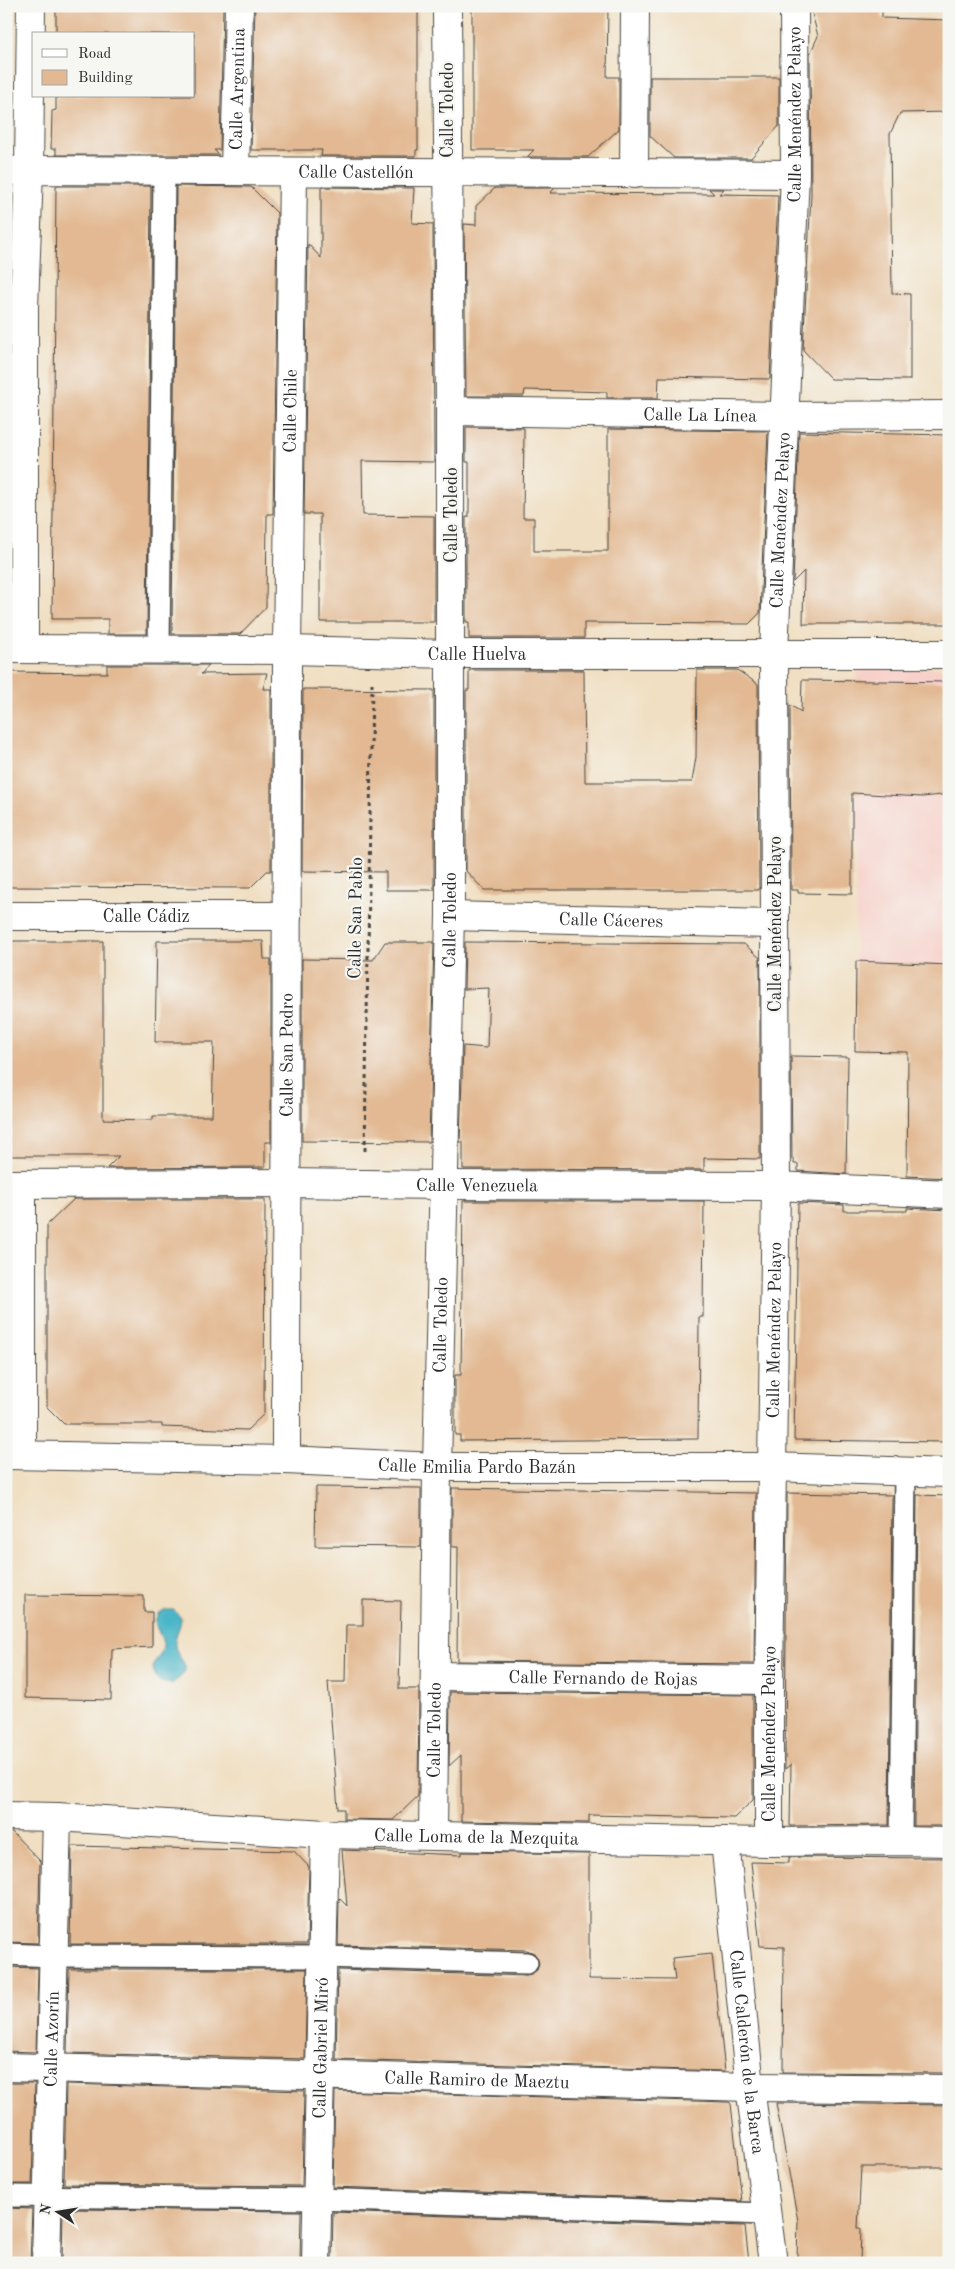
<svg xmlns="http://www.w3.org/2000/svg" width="955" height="2269" font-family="'Old Standard TT',serif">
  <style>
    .built { fill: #f7d0c9 }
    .water { fill: #4ab5c7; stroke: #3a7079 }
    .building { fill: #e2b993 }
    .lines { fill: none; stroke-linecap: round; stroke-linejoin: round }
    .service-casing { stroke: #494642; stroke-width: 24 }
    .minor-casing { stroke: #494642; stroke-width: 30 }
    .tertiary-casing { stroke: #494642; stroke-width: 30 }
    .path { stroke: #494642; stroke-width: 3; stroke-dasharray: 4 4; stroke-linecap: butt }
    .service { stroke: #fff; stroke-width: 21 }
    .minor { stroke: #fff; stroke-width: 28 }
    .tertiary { stroke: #fff; stroke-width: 28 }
    .labels { text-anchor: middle; stroke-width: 4.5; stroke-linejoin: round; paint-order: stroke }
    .street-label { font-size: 18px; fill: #2b2b2b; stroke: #f6f6f2 }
  </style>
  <rect width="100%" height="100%" fill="#f6f6f2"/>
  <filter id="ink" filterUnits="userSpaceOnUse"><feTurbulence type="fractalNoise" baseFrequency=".02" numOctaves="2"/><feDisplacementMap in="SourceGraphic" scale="10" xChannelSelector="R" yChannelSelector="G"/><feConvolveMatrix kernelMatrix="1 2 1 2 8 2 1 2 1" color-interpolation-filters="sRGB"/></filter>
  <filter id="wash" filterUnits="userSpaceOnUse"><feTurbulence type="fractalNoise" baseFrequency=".0096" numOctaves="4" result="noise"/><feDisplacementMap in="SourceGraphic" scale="20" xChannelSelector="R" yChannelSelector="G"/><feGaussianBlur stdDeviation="1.12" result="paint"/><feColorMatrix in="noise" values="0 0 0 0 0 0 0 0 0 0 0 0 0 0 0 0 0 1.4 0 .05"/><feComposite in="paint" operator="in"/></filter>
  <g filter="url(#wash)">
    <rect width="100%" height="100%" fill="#f0dfc2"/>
    <path class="built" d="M 857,668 L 949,669 L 949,1052 L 855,1051 Z"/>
    <path class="water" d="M 164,1610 L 174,1610 L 181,1618 C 181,1627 174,1636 175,1645 C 176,1662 200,1666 171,1684 L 160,1682 C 143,1661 163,1662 163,1644 C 162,1636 156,1630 155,1621 L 158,1614 Z"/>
    <g id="blocks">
      <path class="building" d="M 56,6 L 223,6 L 220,150 L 214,150 L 219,155 L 56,155 L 56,149 L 51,149 L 52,111 L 56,110 L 56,96 L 194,96 L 194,34 L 56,34 Z
        M 255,6 L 418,6 L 418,150 L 416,150 L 416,156 L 321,156 L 322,150 L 251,150 Z
        M 472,6 L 608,6 L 607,77 L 619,77 L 619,129 L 588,157 L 527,157 L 534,150 L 472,150 Z
        M 810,6 L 882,6 L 882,18 L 949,20 L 949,112 L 900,113 L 890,134 L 892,293 L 910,294 L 910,380 L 831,379 L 803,350 L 811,195 L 810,54 L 818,36 Z
        M 650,77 L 779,77 L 779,126 L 751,158 L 674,158 L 650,136 Z
        M 56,186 L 151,186 L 147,634 L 108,634 L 108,619 L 52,619 Z
        M 176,186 L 251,187 L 277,213 L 273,514 L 267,514 L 266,607 L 240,634 L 172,634 Z
        M 321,187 L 414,188 L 412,223 L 433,224 L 434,462 L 362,461 L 363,515 L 434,516 L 434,622 L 320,622 L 320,514 L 304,514 L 308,244 L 321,258 Z
        M 495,188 L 555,188 L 550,193 L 714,194 L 709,189 L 724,189 L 719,194 L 778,195 L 770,379 L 659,377 L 658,398 L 607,398 L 607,392 L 574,391 L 525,390 L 524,396 L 466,396 L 464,224 L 476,225 L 476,206 Z
        M 466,427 L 524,428 L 523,518 L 534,518 L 534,551 L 608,551 L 608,429 L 768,431 L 760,613 L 749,624 L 584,623 L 584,638 L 469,638 L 469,622 L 466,622 L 466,517 L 469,517 L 469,462 L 466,462 Z
        M 799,432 L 949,435 L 949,624 L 803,624 L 804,571 L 793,582 Z
        M 107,665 L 209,665 L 201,674 L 267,673 L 263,689 L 271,689 L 271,871 L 267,871 L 250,888 L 6,887 L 6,672 L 107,673 Z
        M 469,670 L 584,670 L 585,782 L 692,782 L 696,757 L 697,670 L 737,670 L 758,684 L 759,890 L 484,890 L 466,871 L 466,690 L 469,690 Z
        M 802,680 L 949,682 L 949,790 L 943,790 L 942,795 L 922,797 L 852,793 L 852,894 L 798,893 L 798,890 L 791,890 L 790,705 L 801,712 Z
        M 303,689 L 434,690 L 434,890 L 386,890 L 386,872 L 302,871 Z
        M 6,941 L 103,941 L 103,1119 L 153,1120 L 153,1116 L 212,1116 L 214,1042 L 155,1042 L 157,941 L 263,941 L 264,959 L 271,959 L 271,1142 L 265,1142 L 265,1167 L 107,1168 L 119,1156 L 6,1156 Z
        M 385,942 L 434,942 L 429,1142 L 302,1141 L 302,959 L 373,960 Z
        M 465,942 L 744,944 L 760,958 L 760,1159 L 704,1158 L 704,1170 L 463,1169 L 463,1142 L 460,1142 L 463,1046 L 487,1048 L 489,988 L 464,989 Z
        M 856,961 L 949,965 L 949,1178 L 907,1176 L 908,1052 L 855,1051 Z
        M 791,1056 L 848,1057 L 846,1174 L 798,1171 L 798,1164 L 794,1164 L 794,1159 L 792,1159 Z
        M 74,1199 L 265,1199 L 264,1414 L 247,1430 L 162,1427 L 162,1424 L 64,1424 L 47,1407 L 47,1225 Z
        M 463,1201 L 704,1201 L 703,1317 L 699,1317 L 698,1439 L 460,1441 L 460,1435 L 455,1435 L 455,1375 L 461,1375 Z
        M 798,1203 L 844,1205 L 844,1211 L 907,1211 L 907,1208 L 949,1210 L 949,1442 L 794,1440 Z
        M 316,1487 L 421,1488 L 421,1547 L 315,1546 Z
        M 452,1488 L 756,1493 L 754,1664 L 457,1661 L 458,1547 L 452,1547 Z
        M 787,1493 L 892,1495 L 889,1825 L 790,1826 L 791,1764 L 785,1769 Z
        M 917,1495 L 949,1496 L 949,1826 L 914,1826 Z
        M 25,1595 L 144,1596 L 144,1612 L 152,1612 L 152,1647 L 112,1649 L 111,1700 L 25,1698 Z
        M 363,1600 L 401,1601 L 399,1689 L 419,1689 L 418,1796 L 393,1820 L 344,1819 L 344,1809 L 338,1809 L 328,1682 L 345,1682 L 346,1625 L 363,1625 Z
        M 450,1692 L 753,1695 L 753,1800 L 734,1818 L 589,1815 L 589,1823 L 461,1821 L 461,1755 L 449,1766 Z
        M 6,1832 L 12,1832 L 40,1861 L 38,1943 L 6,1942 Z
        M 72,1846 L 294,1851 L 309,1867 L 307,1944 L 70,1944 Z
        M 342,1850 L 462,1855 L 462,1852 L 589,1854 L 589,1979 L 675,1980 L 672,1958 L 712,1954 L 725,2071 L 336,2060 L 338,1970 L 527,1976 L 537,1970 L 539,1963 L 534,1953 L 527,1950 L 338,1945 L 339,1898 L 347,1906 Z
        M 789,1857 L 949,1858 L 949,2073 L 783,2072 L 784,1947 L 760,1946 L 751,1862 L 789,1863 Z
        M 6,1967 L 38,1968 L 36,2052 L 6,2051 Z
        M 69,1969 L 307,1969 L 305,2059 L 67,2053 Z
        M 6,2083 L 35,2083 L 32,2184 L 6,2184 Z
        M 66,2084 L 304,2091 L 302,2186 L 64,2184 Z
        M 335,2091 L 729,2102 L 731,2104 L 742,2201 L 333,2187 Z
        M 776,2103 L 949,2105 L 949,2167 L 861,2167 L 858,2228 L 861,2228 L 860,2263 L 803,2263 L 802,2259 L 797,2259 L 798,2221 Z
        M 6,2208 L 32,2209 L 30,2263 L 6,2263 Z
        M 63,2209 L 301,2211 L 300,2263 L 62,2263 Z
        M 333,2212 L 745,2226 L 749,2263 L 332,2263 Z"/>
    </g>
  </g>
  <g filter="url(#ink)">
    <use href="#blocks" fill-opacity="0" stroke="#494642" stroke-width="1"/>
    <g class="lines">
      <defs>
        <path id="service" d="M 159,650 L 164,171
          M 901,1841 L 905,1472
          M 6,1954 L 53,1956 L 323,1957 L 527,1963
          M 6,2196 L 317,2199 L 766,2214"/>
        <g id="minor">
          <path id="s1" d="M 235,170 L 239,6"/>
          <path id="s2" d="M 6,171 L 29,170 L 795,174"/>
          <path d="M 634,174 L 635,6"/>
          <path id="s3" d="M 450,411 L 785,416 L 949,415"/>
          <path id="s4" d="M 6,649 L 287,650 L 451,654 L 949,654"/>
          <path d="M 24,649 L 24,308 L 29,170 L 31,6"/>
          <path id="s5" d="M 6,916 L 287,916"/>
          <path id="s6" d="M 450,916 L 774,924"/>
          <path d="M 22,1455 L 22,1184"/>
          <path id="s7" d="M 286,1460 L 287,650 L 293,172"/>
          <path id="s8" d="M 435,1676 L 769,1680"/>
          <path id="s9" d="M 433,1834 L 437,1467 L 450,916 L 450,411 L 447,6"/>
          <path id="s10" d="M 725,1841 L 750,2087 L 773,2263"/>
          <path id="s11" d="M 769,1842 L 769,1680 L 776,1186 L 774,653 L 795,174 L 794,6"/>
          <path id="s12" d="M 6,2067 L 750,2087 L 949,2089"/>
          <path id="s13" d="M 46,2263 L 57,1817"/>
          <path id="s14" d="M 316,2263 L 325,1834"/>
        </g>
        <g id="tertiary">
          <path id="s15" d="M 6,1184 L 286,1183 L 443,1185 L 776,1186 L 949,1194"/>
          <path id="s16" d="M 6,1455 L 286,1460 L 437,1467 L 771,1467 L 949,1473"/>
          <path id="s17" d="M 6,1816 L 57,1817 L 325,1834 L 769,1842 L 901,1841 L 949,1842"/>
        </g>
      </defs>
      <use href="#service" class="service-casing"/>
      <use href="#minor" class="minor-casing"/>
      <use href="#tertiary" class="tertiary-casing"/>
      <path class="path" d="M 365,1151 L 372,683"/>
      <use href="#service" class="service"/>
      <use href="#minor" class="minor"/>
      <use href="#tertiary" class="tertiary"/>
    </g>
  </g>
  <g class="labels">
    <g class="street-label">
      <text dy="6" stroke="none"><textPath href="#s1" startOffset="81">Calle Argentina</textPath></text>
      <text transform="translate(447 110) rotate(-90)" y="6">Calle Toledo</text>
      <text dy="6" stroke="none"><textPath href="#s11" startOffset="1728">Calle Menéndez Pelayo</textPath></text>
      <text dy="6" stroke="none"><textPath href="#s2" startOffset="350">Calle Castellón</textPath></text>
      <text dy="6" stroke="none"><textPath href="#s7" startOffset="1049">Calle Chile</textPath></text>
      <text dy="6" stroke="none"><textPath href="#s3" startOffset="250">Calle La Línea</textPath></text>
      <text transform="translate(451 515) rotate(-90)" y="6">Calle Toledo</text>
      <text dy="6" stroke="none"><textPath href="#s11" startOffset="1322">Calle Menéndez Pelayo</textPath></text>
      <text dy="6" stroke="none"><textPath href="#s4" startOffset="471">Calle Huelva</textPath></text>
      <text dy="6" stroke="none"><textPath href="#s5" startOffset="140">Calle Cádiz</textPath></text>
      <text transform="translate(355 918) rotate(-89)" y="6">Calle San Pablo</text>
      <text dy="6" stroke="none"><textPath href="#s9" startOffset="914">Calle Toledo</textPath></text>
      <text dy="6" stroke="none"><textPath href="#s6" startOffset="161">Calle Cáceres</textPath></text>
      <text transform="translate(775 924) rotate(-90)" y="6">Calle Menéndez Pelayo</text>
      <text dy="6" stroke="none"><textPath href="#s7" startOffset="405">Calle San Pedro</textPath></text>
      <text dy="6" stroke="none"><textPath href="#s15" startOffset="471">Calle Venezuela</textPath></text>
      <text dy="6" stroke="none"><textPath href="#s9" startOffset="509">Calle Toledo</textPath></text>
      <text dy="6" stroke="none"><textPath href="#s11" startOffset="512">Calle Menéndez Pelayo</textPath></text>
      <text dy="6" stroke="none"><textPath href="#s16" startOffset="471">Calle Emilia Pardo Bazán</textPath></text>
      <text dy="6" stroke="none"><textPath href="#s8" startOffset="168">Calle Fernando de Rojas</textPath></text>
      <text dy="6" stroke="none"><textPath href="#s9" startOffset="104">Calle Toledo</textPath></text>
      <text dy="6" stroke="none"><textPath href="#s11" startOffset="108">Calle Menéndez Pelayo</textPath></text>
      <text dy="6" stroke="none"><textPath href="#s17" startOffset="471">Calle Loma de la Mezquita</textPath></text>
      <text dy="6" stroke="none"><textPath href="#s13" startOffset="224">Calle Azorín</textPath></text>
      <text dy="6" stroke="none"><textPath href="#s14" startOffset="215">Calle Gabriel Miró</textPath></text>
      <text dy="6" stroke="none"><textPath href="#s10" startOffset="212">Calle Calderón de la Barca</textPath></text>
      <text dy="6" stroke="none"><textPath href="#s12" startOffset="471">Calle Ramiro de Maeztu</textPath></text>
    </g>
  </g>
  <rect width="955" height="2269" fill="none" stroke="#f6f6f2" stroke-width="25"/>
  <rect x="32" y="32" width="162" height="65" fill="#f6f6f2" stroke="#a5a5a2"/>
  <rect x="42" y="49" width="25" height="8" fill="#ffffff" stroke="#a5a5a2"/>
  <text x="78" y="58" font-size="15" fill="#2b2b2b">Road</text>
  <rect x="42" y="70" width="25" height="15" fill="#e2b993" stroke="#a5a5a2"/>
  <text x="78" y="82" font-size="15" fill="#2b2b2b">Building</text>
  <g transform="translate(58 2212) rotate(282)" stroke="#f6f6f2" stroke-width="4" paint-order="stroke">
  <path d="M0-4L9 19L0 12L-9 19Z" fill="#2b2b2b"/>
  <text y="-8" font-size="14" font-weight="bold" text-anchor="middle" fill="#2b2b2b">N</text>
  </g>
</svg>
